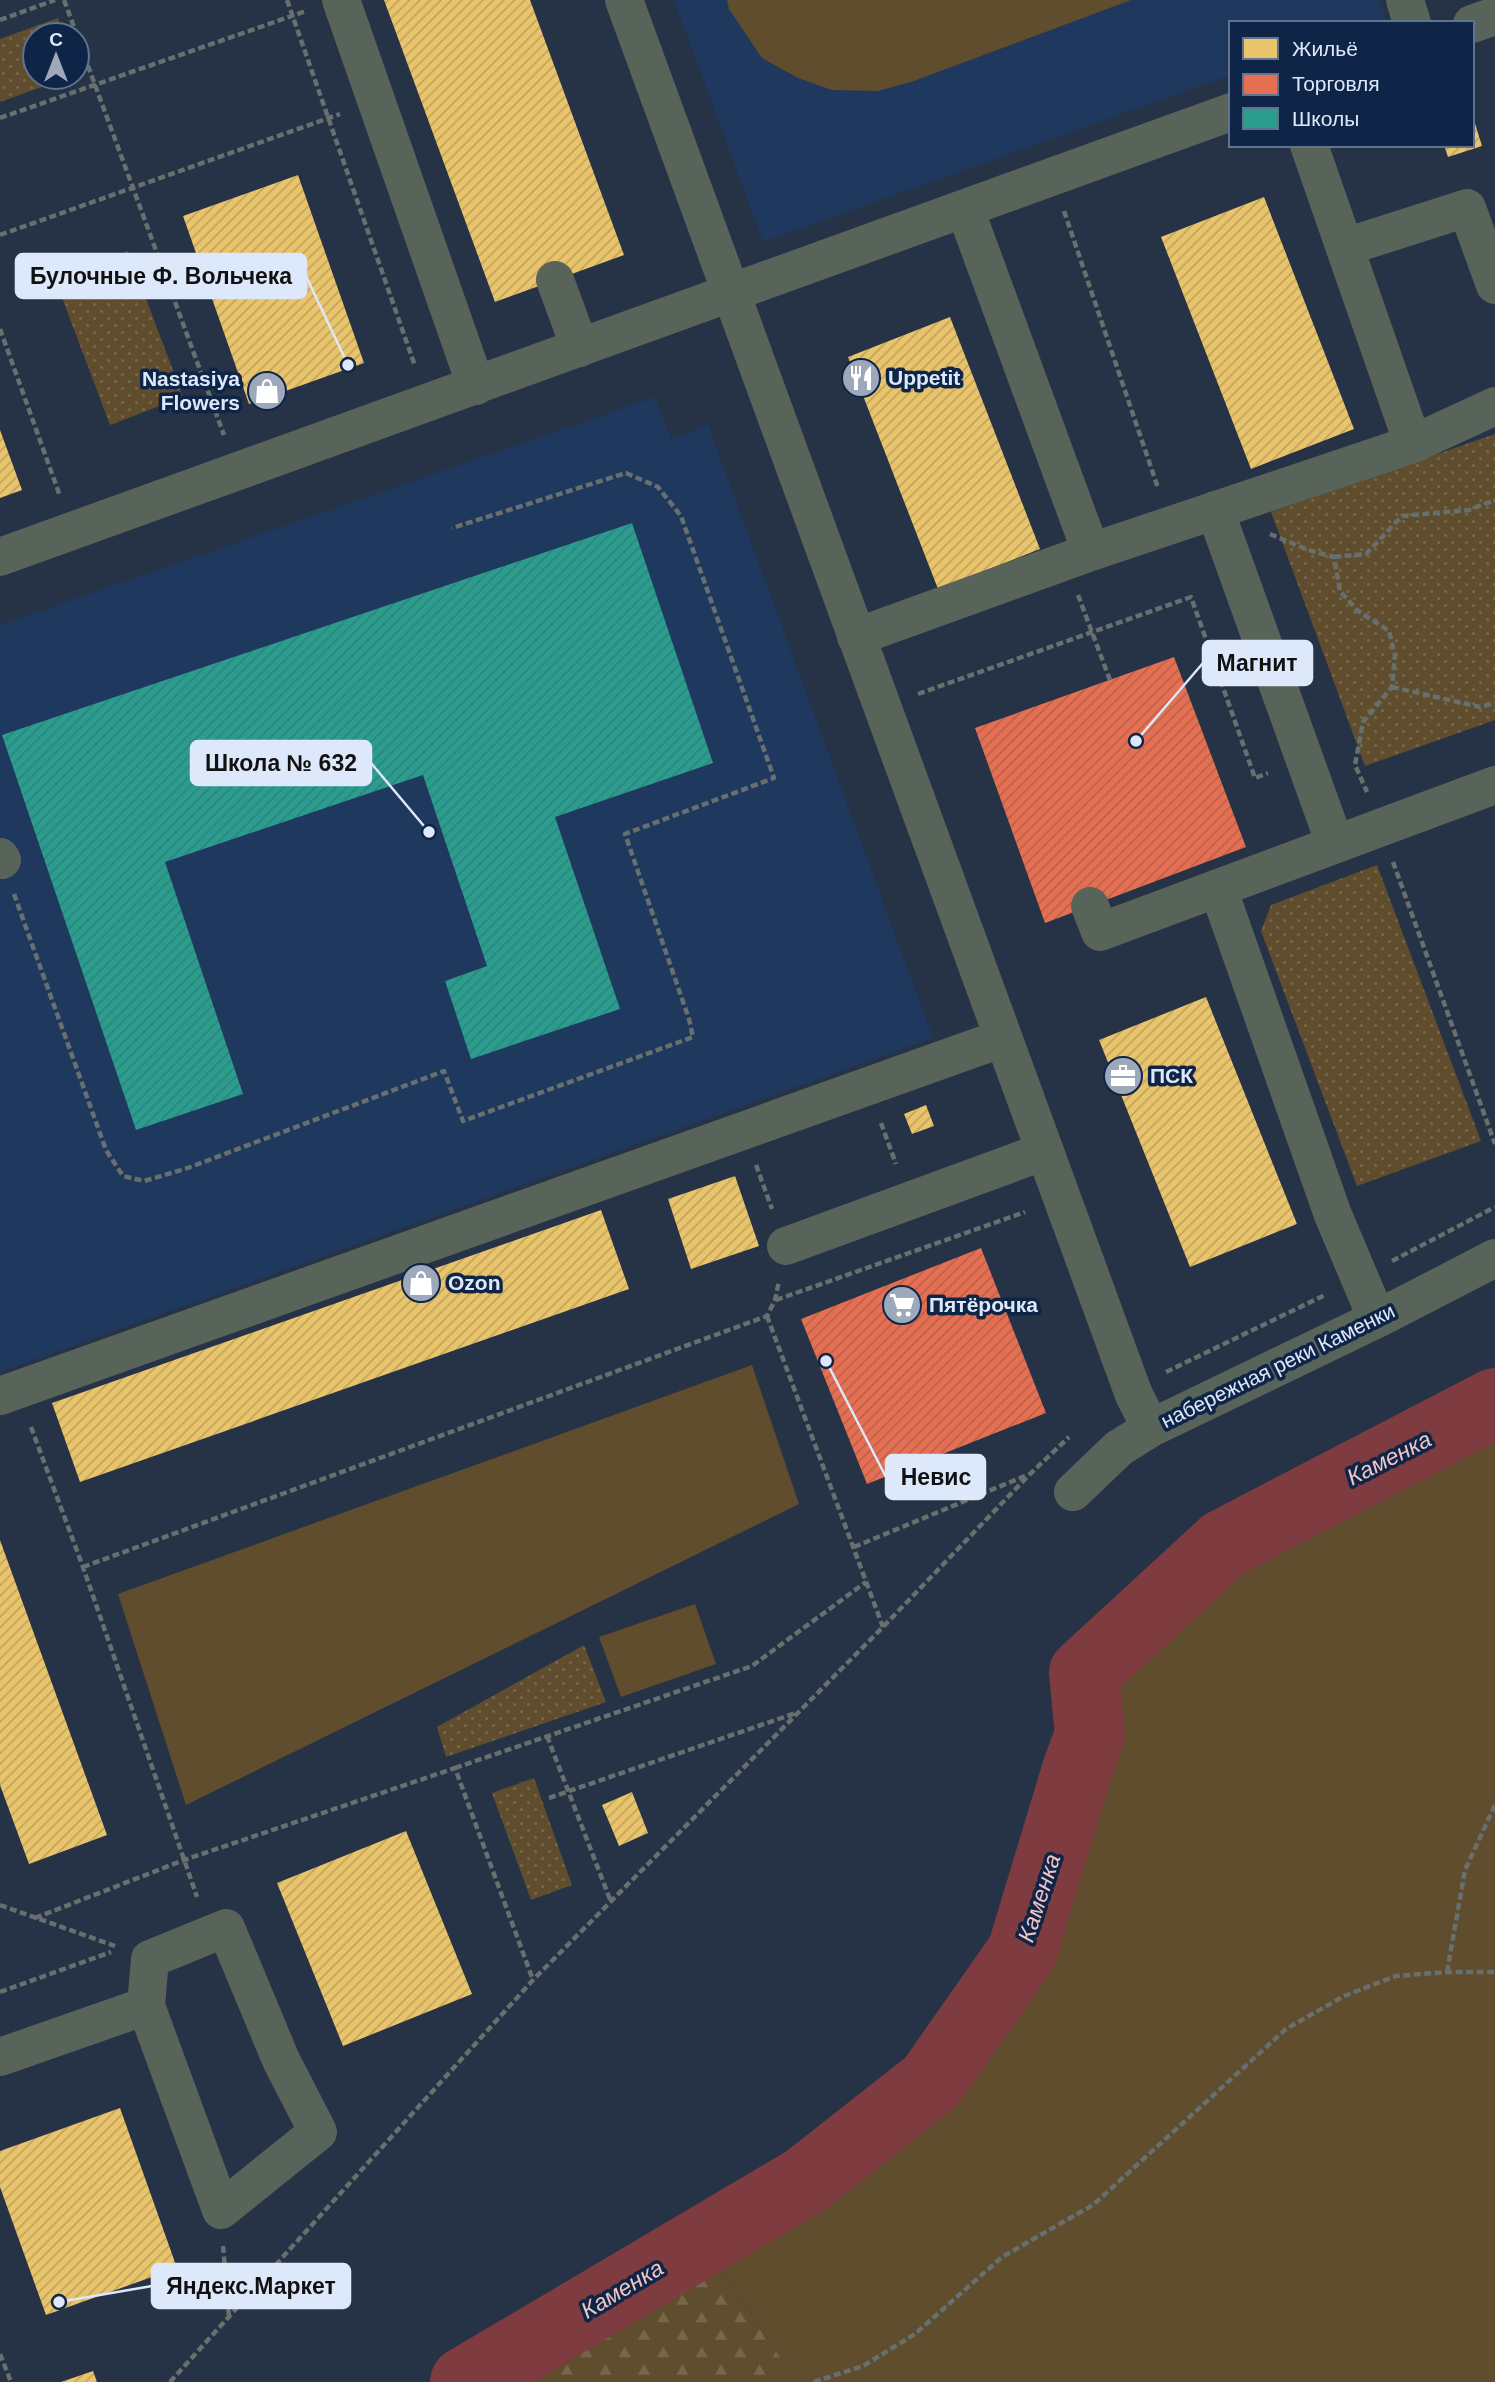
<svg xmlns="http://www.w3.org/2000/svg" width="1495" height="2382" font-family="Helvetica,sans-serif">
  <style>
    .built { fill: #1f385e }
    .grass { fill: #5f4d2d }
    .forest { fill: url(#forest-firs) }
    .park { fill: url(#park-dots) }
    .homes { fill: url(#homes-hatch) }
    .shops { fill: url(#shops-hatch) }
    .schools { fill: url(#schools-hatch) }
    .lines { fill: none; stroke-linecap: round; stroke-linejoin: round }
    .river { stroke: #7e3c40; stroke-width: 70 }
    .path { stroke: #67706f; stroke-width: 4.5; stroke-dasharray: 7 3.5; stroke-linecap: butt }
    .minor { stroke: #58645a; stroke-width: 38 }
    .labels { text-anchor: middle; stroke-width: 7; stroke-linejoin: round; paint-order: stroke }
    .poi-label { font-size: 21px; font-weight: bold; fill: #dde8fb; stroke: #0f2547; text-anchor: start }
    .street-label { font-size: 21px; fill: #dde8fb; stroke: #0f2547 }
    .water-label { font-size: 23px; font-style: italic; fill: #f2c4c4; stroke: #0f2547 }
    .leader { fill: none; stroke: #dde8fb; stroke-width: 2.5 }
    .callout-dot { fill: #dde8fb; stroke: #0f2547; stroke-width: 2.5 }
    .callout { fill: #dde8fb; stroke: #dde8fb; stroke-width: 2.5 }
    .callout-label { font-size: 23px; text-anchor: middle; font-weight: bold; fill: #111 }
  </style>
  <defs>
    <pattern id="forest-firs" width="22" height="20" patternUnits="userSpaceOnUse" patternTransform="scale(1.75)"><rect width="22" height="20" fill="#5f4d2d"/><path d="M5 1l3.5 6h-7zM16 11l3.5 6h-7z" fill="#76674c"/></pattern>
    <pattern id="park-dots" width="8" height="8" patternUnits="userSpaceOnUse" patternTransform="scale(1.75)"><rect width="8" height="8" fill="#5f4d2d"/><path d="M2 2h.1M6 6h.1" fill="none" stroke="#76674c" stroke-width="1.8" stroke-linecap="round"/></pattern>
    <pattern id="homes-hatch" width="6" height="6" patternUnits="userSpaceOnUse" patternTransform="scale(1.75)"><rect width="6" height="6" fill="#e9c46a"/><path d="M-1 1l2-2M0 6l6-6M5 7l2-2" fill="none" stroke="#bfa462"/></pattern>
    <pattern id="shops-hatch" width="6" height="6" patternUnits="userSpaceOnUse" patternTransform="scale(1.75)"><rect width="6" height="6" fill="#e76f51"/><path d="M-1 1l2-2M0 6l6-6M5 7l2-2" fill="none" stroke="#b6634f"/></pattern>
    <pattern id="schools-hatch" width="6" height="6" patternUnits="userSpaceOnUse" patternTransform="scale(1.75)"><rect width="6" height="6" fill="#2a9d8f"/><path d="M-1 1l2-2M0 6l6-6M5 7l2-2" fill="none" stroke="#31837b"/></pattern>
  </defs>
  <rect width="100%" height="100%" fill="#263245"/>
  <path class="built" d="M 674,0 L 1380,0 L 1386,19 L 1376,23 L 1231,23 L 1231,75 L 763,242 Z
    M 655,397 L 671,439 L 708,425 L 933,1038 L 0,1372 L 0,625 Z"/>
  <path class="grass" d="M 727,0 L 1131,0 L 914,81 L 878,91 L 832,90 L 798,78 L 762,58 L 729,9 Z
    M 752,1365 L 799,1504 L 186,1805 L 118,1594 Z
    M 1495,1403 L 1495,2382 L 797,2382 L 711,2255 L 953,2095 L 1022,1952 L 1077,1770 L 1090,1735 L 1084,1673 L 1224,1544 Z
    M 695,1604 L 716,1664 L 621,1697 L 599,1637 Z"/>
  <path class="forest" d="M 711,2255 L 797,2382 L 497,2382 Z"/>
  <path class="park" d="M 58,18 L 64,35 L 35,35 L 35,77 L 69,77 L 0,102 L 0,39 Z
    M 128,251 L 183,397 L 110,425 L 55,279 Z
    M 1495,434 L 1495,720 L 1365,766 L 1271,512 Z
    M 1377,865 L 1481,1141 L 1357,1186 L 1261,931 L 1271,905 Z
    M 584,1645 L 606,1702 L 446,1757 L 437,1727 Z
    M 534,1778 L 572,1885 L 531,1900 L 492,1793 Z"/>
  <path class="homes" d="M 384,0 L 530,0 L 624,255 L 495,302 Z
    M 1473,117 L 1482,146 L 1448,157 L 1444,145 L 1472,145 Z
    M 298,175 L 364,363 L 249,404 L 183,216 Z
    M 1264,197 L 1354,429 L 1251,469 L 1161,237 Z
    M 950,317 L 1040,549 L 938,589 L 848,357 Z
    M 0,430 L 22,490 L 0,498 Z
    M 1206,997 L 1297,1224 L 1190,1267 L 1099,1040 Z
    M 926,1105 L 934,1126 L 912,1134 L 904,1114 Z
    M 735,1176 L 759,1246 L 691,1269 L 668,1199 Z
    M 601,1210 L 629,1289 L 80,1482 L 52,1403 Z
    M 0,1540 L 107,1835 L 29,1864 L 0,1785 Z
    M 632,1792 L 648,1833 L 619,1846 L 602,1805 Z
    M 406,1831 L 472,1994 L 343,2046 L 277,1883 Z
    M 120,2108 L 177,2268 L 46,2315 L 0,2187 L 0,2151 Z
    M 93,2371 L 97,2382 L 61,2382 Z"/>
  <path class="shops" d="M 1174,657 L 1246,847 L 1045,923 L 975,728 Z
    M 981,1248 L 1046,1413 L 867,1484 L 801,1319 Z"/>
  <path class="schools" d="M 632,523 L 713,763 L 555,817 L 620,1009 L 471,1059 L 445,981 L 487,966 L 423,775 L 165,862 L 243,1094 L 136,1130 L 2,735 Z"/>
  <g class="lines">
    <path class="river" d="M 465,2382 L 805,2181 L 931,2082 L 1022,1952 L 1077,1770 L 1090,1735 L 1084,1673 L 1224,1544 L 1495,1403"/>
    <path class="path" d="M 64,0 L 77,35
      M 287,0 L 415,366
      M 0,20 L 55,0
      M 77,36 L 224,435
      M 0,118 L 306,11
      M 1064,211 L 1158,488
      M 0,235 L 340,114
      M 0,329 L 60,496
      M 1270,534 L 1308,550 L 1334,557 L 1340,591 L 1358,611 L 1389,631 L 1395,656 L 1392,687 L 1363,722 L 1355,765 L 1367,792
      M 1334,557 L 1366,554 L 1402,516 L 1469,510 L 1495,500
      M 1078,595 L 1110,680
      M 1392,687 L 1480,707 L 1495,703
      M 918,694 L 1191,597 L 1255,778 L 1268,773
      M 1393,862 L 1495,1144
      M 14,894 L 106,1150 L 123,1176 L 144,1181 L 185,1169 L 444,1071 L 463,1121 L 693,1037 L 689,1019 L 625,834 L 774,778 L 681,516 L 658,487 L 626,473 L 452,528
      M 881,1123 L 896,1164
      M 756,1165 L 772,1209
      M 1392,1261 L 1495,1207
      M 776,1300 L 1025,1212
      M 767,1316 L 883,1627
      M 1166,1372 L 1325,1295
      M 31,1427 L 83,1567 L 197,1897
      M 854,1547 L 1025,1476
      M 83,1567 L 767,1316 L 775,1300 L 779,1281
      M 547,1736 L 611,1902
      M 455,1768 L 752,1666 L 866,1582
      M 549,1798 L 796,1713
      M 0,1905 L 115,1946
      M 35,1918 L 184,1860 L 455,1768 L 533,1980
      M 1447,1972 L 1465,1870 L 1495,1805
      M 0,1992 L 111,1952
      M 223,2246 L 229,2317
      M 0,2354 L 11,2382
      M 170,2382 L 533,1980 L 883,1627 L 1029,1475 L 1069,1437
      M 814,2382 L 863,2366 L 915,2334 L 1002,2257 L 1093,2205 L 1286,2029 L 1344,1996 L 1396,1976 L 1447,1972 L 1495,1972"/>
    <path class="minor" d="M 341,0 L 476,386
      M 624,0 L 1134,1395 L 1151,1428
      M 1405,0 L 1412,23
      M 1472,24 L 1495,16
      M 965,209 L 1091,552
      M 1345,247 L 1467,208 L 1495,285
      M 555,280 L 580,348
      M 1413,444 L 1495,406
      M 1215,510 L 1335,844
      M 0,557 L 1231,112
      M 856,637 L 1091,552 L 1413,444 L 1309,145
      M 0,857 L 2,860
      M 1218,888 L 1333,1215 L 1377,1319
      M 1090,906 L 1100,932 L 1495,785
      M 786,1246 L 1045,1151
      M 0,1396 L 1003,1038
      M 1073,1492 L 1119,1448 L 1151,1428 L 1377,1319 L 1495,1258
      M 0,2057 L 146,2006 L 150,1959 L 226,1928 L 281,2060 L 318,2132 L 221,2210 L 146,2006"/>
  </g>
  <defs>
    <symbol id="restaurant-disc" viewBox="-11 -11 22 22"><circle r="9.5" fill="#9da8bb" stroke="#0f2547"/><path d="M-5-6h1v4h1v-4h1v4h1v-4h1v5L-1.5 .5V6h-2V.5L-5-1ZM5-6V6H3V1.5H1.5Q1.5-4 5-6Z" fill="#fff"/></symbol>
    <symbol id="shop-disc" viewBox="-11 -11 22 22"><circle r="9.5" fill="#9da8bb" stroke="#0f2547"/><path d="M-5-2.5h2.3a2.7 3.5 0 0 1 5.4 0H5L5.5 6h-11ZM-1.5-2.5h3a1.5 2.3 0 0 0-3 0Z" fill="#fff"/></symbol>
    <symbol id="office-disc" viewBox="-11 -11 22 22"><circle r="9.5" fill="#9da8bb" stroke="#0f2547"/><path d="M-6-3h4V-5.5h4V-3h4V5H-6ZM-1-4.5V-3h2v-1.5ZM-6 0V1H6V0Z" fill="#fff"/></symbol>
    <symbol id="supermarket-disc" viewBox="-11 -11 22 22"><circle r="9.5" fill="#9da8bb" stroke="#0f2547"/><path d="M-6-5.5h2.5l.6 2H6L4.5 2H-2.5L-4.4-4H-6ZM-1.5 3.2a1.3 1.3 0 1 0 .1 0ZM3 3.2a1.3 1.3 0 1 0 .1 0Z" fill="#fff"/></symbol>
  </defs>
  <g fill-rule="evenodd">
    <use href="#restaurant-disc" x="839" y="356" width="44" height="44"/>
    <use href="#shop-disc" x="245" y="369" width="44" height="44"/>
    <use href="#office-disc" x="1101" y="1054" width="44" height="44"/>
    <use href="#shop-disc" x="399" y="1261" width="44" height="44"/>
    <use href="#supermarket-disc" x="880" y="1283" width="44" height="44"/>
  </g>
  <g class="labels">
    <g class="poi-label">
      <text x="888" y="385">Uppetit</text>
      <text x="240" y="386" text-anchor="end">Nastasiya<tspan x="240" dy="24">Flowers</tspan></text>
      <text x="1150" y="1083">ПСК</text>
      <text x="448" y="1290">Ozon</text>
      <text x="929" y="1312">Пятёрочка</text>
    </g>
    <g class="street-label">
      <text transform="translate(1278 1366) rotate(-26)" y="7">набережная реки Каменки</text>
    </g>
    <g class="water-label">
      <text transform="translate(1389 1458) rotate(-27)" y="8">Каменка</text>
      <text transform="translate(1039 1898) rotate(-72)" y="8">Каменка</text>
      <text transform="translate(622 2289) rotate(-31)" y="8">Каменка</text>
    </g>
  </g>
  <path class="leader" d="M348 365L306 276M1136 741L1203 663M429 832L371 763M826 1361L886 1477M59 2302L152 2286"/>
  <g class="callout-dot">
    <circle cx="348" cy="365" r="7"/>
    <circle cx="1136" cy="741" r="7"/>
    <circle cx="429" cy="832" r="7"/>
    <circle cx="826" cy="1361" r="7"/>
    <circle cx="59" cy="2302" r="7"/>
  </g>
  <g class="callout">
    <rect x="16" y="254" width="290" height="44" rx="7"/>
    <rect x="1203" y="641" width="109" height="44" rx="7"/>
    <rect x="191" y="741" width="180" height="44" rx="7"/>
    <rect x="886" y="1455" width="99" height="44" rx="7"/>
    <rect x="152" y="2264" width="198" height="44" rx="7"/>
  </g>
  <g class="callout-label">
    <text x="161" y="284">Булочные Ф. Вольчека</text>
    <text x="1257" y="671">Магнит</text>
    <text x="281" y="771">Школа № 632</text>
    <text x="936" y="1485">Невис</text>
    <text x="251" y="2294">Яндекс.Маркет</text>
  </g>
  <rect x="1229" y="21" width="245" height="126" fill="#0f2547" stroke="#61738f" stroke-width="2"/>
  <rect x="1243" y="38" width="35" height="21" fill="#e9c46a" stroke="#61738f" stroke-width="2"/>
  <text x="1292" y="56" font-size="21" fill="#dde8fb">Жильё</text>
  <rect x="1243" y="74" width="35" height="21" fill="#e76f51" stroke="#61738f" stroke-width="2"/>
  <text x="1292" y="91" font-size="21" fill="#dde8fb">Торговля</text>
  <rect x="1243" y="108" width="35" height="21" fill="#2a9d8f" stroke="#61738f" stroke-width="2"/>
  <text x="1292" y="126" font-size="21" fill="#dde8fb">Школы</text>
  <g transform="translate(56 56)"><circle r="33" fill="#0f2547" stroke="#61738f" stroke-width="2"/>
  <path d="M0-5L12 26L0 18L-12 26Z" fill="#9da8bb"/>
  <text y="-10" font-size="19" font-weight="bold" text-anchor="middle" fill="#dde8fb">С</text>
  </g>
</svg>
